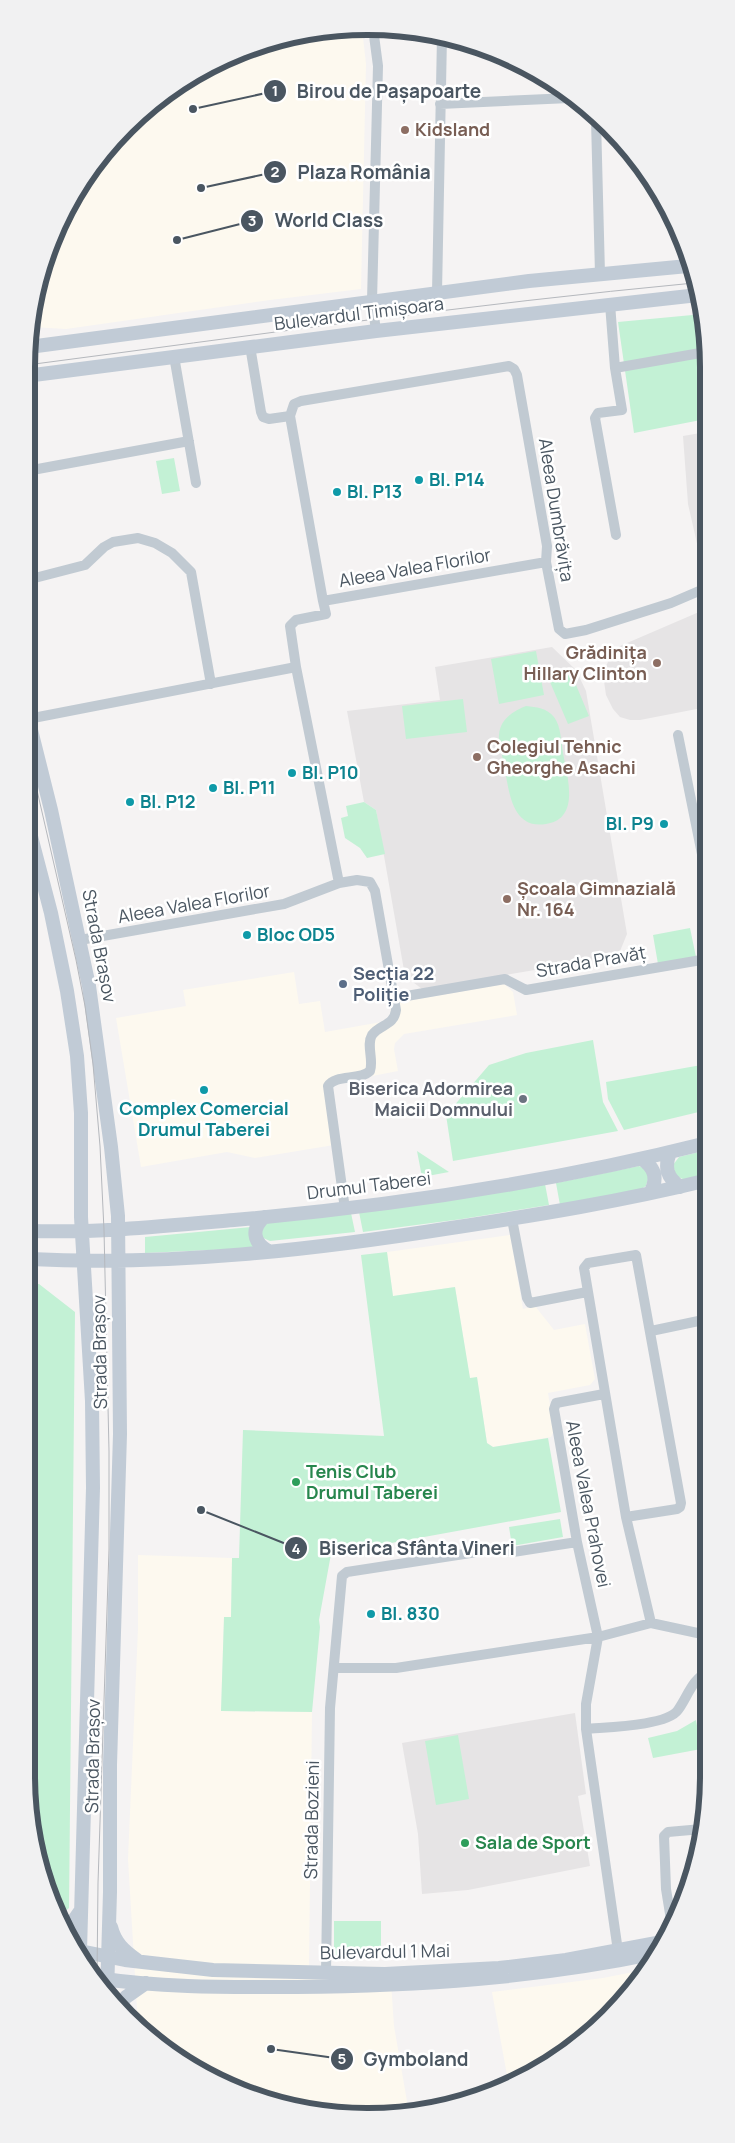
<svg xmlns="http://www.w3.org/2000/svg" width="735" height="2143" font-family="Manrope,sans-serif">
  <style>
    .commercial { fill: #fdf9ef }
    .education { fill: #e6e4e5 }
    .green { fill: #c3f1d5 }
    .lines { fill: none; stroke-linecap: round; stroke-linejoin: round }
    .street { stroke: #c1cad2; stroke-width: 10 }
    .secondary { stroke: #c1cbd6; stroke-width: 14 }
    .tram { stroke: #b5b8bd; stroke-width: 1 }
    .education-dot { fill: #8d6e63; stroke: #fff; stroke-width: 2 }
    .culture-dot { fill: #0f9aa8; stroke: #fff; stroke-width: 2 }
    .service-dot { fill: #5c6f8a; stroke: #fff; stroke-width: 2 }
    .worship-dot { fill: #6b7280; stroke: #fff; stroke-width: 2 }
    .leisure-dot { fill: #2e9e5b; stroke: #fff; stroke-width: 2 }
    .labels { text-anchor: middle; stroke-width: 5; stroke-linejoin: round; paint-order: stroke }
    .education-label { font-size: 18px; font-weight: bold; fill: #785e54; stroke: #fff; text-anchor: start }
    .street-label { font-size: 18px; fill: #4a5661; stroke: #fff }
    .culture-label { font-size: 18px; font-weight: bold; fill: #0d838f; stroke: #fff; text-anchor: start }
    .service-label { font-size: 18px; font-weight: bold; fill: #4e5e75; stroke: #fff; text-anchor: start }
    .worship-label { font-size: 18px; font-weight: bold; fill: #5b616d; stroke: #fff; text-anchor: end }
    .leisure-label { font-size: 18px; font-weight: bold; fill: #27864d; stroke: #fff; text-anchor: start }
    .rim { fill: none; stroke: #4a5661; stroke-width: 6 }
    .leader { fill: none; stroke: #4a5661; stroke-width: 2 }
    .callout-dot { fill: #4a5661; stroke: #fff; stroke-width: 2 }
    .mark-label { font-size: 15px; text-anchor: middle; font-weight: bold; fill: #fff }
    .callout-label { font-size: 19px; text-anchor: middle; font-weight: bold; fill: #4a5661; stroke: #fff; stroke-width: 5; stroke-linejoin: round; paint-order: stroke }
  </style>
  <rect width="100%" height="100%" fill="#f5f3f3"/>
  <path class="commercial" d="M 362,28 L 366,64 L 361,289 L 270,300 L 66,329 L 32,327 L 38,279 L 61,217 L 97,160 L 142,111 L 197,72 L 258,44 L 306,33 Z
    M 294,972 L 299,1004 L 320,1001 L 325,1032 L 387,1021 L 391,1015 L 390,1004 L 504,984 L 513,992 L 517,1015 L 404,1034 L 395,1043 L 394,1049 L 398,1071 L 336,1083 L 332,1085 L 340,1144 L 255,1158 L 227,1152 L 141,1167 L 116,1018 L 186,1006 L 183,990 Z
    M 510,1235 L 523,1309 L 535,1306 L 554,1330 L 585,1324 L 595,1379 L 590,1385 L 548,1393 L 554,1430 L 551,1437 L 493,1447 L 487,1443 L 477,1378 L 470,1379 L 455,1287 L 393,1296 L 387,1252 Z
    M 138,1555 L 232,1558 L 231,1617 L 224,1617 L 221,1711 L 312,1712 L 309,1966 L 390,1967 L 394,2026 L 409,2113 L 390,2116 L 323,2114 L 216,2081 L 160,2046 L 138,2026 L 128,1859 L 138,1629 Z
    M 648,1969 L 609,2017 L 557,2059 L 508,2081 L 492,1992 L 603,1978 Z"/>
  <path class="education" d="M 706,432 L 706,560 L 701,561 L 688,504 L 683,436 Z
    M 706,609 L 707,707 L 640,720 L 630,720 L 620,717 L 613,709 L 606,695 L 604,681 L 605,668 L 613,652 L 620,646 Z
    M 552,647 L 576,670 L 586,691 L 627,934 L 618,956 L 422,989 L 405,976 L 376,810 L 364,802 L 347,711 L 440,700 L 435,667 Z
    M 575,1713 L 586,1794 L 578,1796 L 590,1866 L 468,1890 L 422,1894 L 418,1834 L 402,1743 Z"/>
  <path class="green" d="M 703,314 L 706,323 L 706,419 L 634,433 L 618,322 Z
    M 174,458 L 180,491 L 162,494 L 156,461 Z
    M 536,651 L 544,695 L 499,704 L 491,659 Z
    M 571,673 L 589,716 L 568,724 L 550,682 Z
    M 463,699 L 467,732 L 406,739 L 402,706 Z
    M 526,706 C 536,707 547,708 554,717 C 561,726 561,741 563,753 C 567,776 581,819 546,824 C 511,830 509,790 504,765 C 503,756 498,744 499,735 C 500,719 513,711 526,706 Z
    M 364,802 L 376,810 L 385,854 L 367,858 L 360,848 L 345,838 L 341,818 L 348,816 L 346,806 Z
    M 690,928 L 696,957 L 658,964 L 653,935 Z
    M 593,1040 L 603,1102 L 618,1131 L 453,1161 L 446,1115 L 489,1065 L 526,1053 Z
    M 707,1064 L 707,1110 L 624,1130 L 608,1099 L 606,1082 Z
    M 707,1150 L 708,1173 L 685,1180 L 676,1176 L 673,1165 L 679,1157 Z
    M 417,1151 L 449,1172 L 422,1177 Z
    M 639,1166 L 643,1168 L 649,1175 L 646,1186 L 641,1189 L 560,1205 L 556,1183 Z
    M 545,1184 L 549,1205 L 462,1219 L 363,1232 L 359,1212 Z
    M 351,1213 L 355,1232 L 270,1241 L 261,1237 L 262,1227 L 266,1222 Z
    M 251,1227 L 254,1248 L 145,1253 L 145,1237 Z
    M 387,1252 L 393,1296 L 455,1287 L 470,1378 L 477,1377 L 487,1443 L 493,1447 L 548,1438 L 561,1512 L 331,1554 L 319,1620 L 320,1627 L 312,1712 L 221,1711 L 224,1617 L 231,1617 L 232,1558 L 239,1558 L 243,1430 L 384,1436 L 361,1255 Z
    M 30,1284 L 39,1284 L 75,1312 L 69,1908 L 59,1916 L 52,1906 L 33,1842 Z
    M 560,1519 L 563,1537 L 512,1546 L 509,1527 Z
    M 696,1720 L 701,1749 L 653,1758 L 648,1738 L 677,1731 Z
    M 458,1735 L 469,1799 L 436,1805 L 425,1741 Z
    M 334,1921 L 381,1921 L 381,1955 L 334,1955 Z"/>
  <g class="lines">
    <path class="street" d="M 373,28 L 378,66 L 372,301 L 376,331
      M 440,104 L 570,98
      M 596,120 L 600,274
      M 437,293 L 442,36
      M 610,304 L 615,368 L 622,410 L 598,413 L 595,418 L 616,535
      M 250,346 L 261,412 L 263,417 L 269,419 L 290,416 L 294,404 L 301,401 L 509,366 L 514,369 L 517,375 L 547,546 L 546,562 L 559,629 L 565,634 L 586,630 L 671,603 L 706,588
      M 174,356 L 196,483
      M 615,368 L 706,352
      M 290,416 L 323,601
      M 27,471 L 189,441
      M 27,580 L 85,565 L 104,547 L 113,542 L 138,538 L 155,543 L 172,553 L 191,572 L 211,684
      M 28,719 L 296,667
      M 678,735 L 707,879
      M 339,883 L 296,667 L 290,626 L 296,620 L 326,614 L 323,601 L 546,562
      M 80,940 L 284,904 L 339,883 L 357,880 L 370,882 L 375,891 L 396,1010 C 394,1026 380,1024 372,1035 C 366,1045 374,1060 370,1071 C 359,1081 336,1074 328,1086 L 345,1209
      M 395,998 L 505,979 L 526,990 L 707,959
      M 512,1219 L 527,1298 L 530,1303 L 587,1292
      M 651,1331 L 708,1319
      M 604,1394 L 556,1403 L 554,1409 L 577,1542 L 598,1637 L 586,1704 L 586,1729 L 618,1951
      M 626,1517 L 677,1509 L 680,1507 L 681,1503 L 636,1255 L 588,1263 L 584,1268 L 626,1517 L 651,1623
      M 334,1668 L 396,1668 L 598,1637 L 651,1623 L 702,1634 L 708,1633
      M 586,1729 C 606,1727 667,1726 678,1710 C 688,1696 692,1679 709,1671
      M 671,1920 L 666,1889 L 664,1836 L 668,1832 L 702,1829
      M 326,1973 L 330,1708 L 342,1576 L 347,1572 L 503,1548 L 513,1552 L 577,1542"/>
    <path class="secondary" d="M 29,347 L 529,281 L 688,266
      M 26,376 L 376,331 L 698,295
      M 28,718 L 51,810 L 89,986 L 111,1147 L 118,1216 L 120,1434 L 110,1765 L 110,1892 L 107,1994
      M 28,825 L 51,913 L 67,991 L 77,1056 L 81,1113 L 81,1217 L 92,1401 L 93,1488 L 80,1951
      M 670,1152 C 664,1168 667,1177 680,1187
      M 642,1159 C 655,1168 658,1179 650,1193
      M 264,1217 C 251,1229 253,1242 268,1251
      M 30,1231 C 98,1233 166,1226 234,1220 C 393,1206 552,1182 707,1143
      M 30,1259 C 171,1266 312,1250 451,1228 C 537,1215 623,1201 708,1180
      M 65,1927 L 74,1920 L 81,1910
      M 111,1927 C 115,1943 124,1951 137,1960
      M 80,1951 L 125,1960 L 213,1970 L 385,1974 L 499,1968 L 566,1960 L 662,1942
      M 97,1978 C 163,1988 229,1987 296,1987 C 418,1986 538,1978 657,1953
      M 118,2007 L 126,1997 L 146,1983"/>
    <path class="tram" d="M 27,365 C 249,336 471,304 694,283
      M 28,751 L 76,960 L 85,1006 L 93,1064 L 100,1146 L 104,1230 L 109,1451 L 109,1549 L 98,1883 L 97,1978"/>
  </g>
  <g class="education-dot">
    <circle cx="405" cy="130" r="5"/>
    <circle cx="657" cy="663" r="5"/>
    <circle cx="477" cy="757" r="5"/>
    <circle cx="507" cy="899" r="5"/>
  </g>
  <g class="culture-dot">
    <circle cx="419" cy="480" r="5"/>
    <circle cx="337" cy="492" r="5"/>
    <circle cx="292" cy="773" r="5"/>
    <circle cx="213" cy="788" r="5"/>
    <circle cx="130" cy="802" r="5"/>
    <circle cx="664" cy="824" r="5"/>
    <circle cx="247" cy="935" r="5"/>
    <circle cx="204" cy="1090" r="5"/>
    <circle cx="371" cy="1614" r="5"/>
  </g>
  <circle class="service-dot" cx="343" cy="984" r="5"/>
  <circle class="worship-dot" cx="523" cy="1099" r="5"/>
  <g class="leisure-dot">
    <circle cx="296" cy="1482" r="5"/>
    <circle cx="465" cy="1843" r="5"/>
  </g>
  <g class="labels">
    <g class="education-label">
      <text x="415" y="136">Kidsland</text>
      <text x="647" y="659" text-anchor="end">Grădinița<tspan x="647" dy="21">Hillary Clinton</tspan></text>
      <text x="487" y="753">Colegiul Tehnic<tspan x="487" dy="21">Gheorghe Asachi</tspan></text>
      <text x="517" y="895">Școala Gimnazială<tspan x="517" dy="21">Nr. 164</tspan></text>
    </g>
    <g class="street-label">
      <text transform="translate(359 314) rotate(-7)" y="6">Bulevardul Timișoara</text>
      <text transform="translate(556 510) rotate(81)" y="6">Aleea Dumbrăvița</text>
      <text transform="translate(415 568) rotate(-10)" y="6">Aleea Valea Florilor</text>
      <text transform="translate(194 904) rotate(-10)" y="6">Aleea Valea Florilor</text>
      <text transform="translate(99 946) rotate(79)" y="6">Strada Brașov</text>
      <text transform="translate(591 962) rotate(-10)" y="6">Strada Pravăț</text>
      <text transform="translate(369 1186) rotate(-7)" y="6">Drumul Taberei</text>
      <text transform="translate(100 1352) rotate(-91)" y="6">Strada Brașov</text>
      <text transform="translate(588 1504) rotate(79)" y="6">Aleea Valea Prahovei</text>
      <text transform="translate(93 1756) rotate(-89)" y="6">Strada Brașov</text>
      <text transform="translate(312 1820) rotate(-89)" y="6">Strada Bozieni</text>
      <text transform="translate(385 1952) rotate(-1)" y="6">Bulevardul 1 Mai</text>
    </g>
    <g class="culture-label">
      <text x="429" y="486">Bl. P14</text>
      <text x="347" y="498">Bl. P13</text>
      <text x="302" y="779">Bl. P10</text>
      <text x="223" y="794">Bl. P11</text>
      <text x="140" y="808">Bl. P12</text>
      <text x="654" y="830" text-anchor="end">Bl. P9</text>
      <text x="257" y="941">Bloc OD5</text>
      <text x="204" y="1115" text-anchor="middle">Complex Comercial<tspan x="204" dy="21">Drumul Taberei</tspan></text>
      <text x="381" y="1620">Bl. 830</text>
    </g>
    <g class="service-label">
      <text x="353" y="980">Secția 22<tspan x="353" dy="21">Poliție</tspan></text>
    </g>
    <g class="worship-label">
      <text x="513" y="1095">Biserica Adormirea<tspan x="513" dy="21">Maicii Domnului</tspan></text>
    </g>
    <g class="leisure-label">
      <text x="306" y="1478">Tenis Club<tspan x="306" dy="21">Drumul Taberei</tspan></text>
      <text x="475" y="1849">Sala de Sport</text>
    </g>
  </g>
  <path d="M0 0H735V2143H0ZM367 35H368A332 332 0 0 1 700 367V1776A332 332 0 0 1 368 2108H367A332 332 0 0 1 35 1776V367A332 332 0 0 1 367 35Z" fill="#f1f1f2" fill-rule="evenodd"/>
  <path class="rim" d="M367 35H368A332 332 0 0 1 700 367V1776A332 332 0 0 1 368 2108H367A332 332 0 0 1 35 1776V367A332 332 0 0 1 367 35Z"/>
  <path class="leader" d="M193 109L275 91M201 188L275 172M177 240L252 221M201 1510L296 1548M271 2049L342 2059"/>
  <g class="callout-dot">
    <circle cx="193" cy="109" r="5"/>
    <circle cx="201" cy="188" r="5"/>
    <circle cx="177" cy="240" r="5"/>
    <circle cx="201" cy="1510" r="5"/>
    <circle cx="271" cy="2049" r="5"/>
    <circle cx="275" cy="91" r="12"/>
    <circle cx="275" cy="172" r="12"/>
    <circle cx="252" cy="221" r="12"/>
    <circle cx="296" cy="1548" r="12"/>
    <circle cx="342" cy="2059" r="12"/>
  </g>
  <g class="mark-label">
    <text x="275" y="96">1</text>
    <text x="275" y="177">2</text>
    <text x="252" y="226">3</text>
    <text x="296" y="1554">4</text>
    <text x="342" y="2064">5</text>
  </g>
  <g class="callout-label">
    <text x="389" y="98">Birou de Pașapoarte</text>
    <text x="364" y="179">Plaza România</text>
    <text x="329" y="227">World Class</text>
    <text x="417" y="1555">Biserica Sfânta Vineri</text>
    <text x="416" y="2066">Gymboland</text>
  </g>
</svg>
